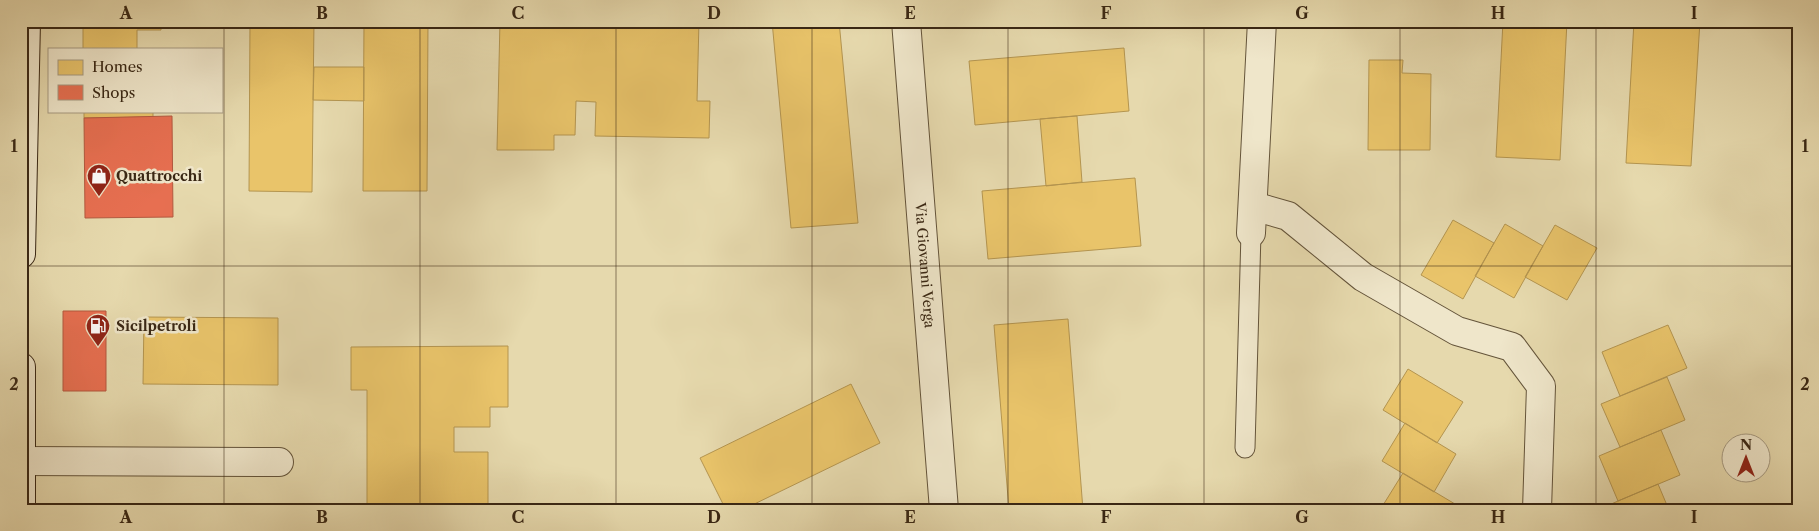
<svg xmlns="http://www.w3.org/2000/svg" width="1819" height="531" font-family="'Libre Caslon Text',serif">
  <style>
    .homes { fill: #e9c46a; stroke: #b49550 }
    .shops { fill: #e76f51; stroke: #b3593f }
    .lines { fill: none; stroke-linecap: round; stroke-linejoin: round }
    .lane-casing { stroke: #64543a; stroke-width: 21 }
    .street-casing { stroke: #64543a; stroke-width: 30 }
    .secondary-casing { stroke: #392714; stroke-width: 30 }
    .lane { stroke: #efe6ca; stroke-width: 19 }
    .street { stroke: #efe6ca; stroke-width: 28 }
    .secondary { stroke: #efe6ca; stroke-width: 28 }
    .grid { fill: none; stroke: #392714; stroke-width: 1; stroke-opacity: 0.55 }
    .labels { text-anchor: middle; stroke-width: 5; stroke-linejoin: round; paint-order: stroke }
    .poi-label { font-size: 14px; font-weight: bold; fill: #392714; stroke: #efe6ca; text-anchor: start }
    .street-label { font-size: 14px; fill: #392714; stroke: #efe6ca }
    .neatline { fill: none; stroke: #392714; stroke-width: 2 }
    .grid-label { font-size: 16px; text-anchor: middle; font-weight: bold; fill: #392714 }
  </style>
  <rect width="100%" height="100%" fill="#e6d9ad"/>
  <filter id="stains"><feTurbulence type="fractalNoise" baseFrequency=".004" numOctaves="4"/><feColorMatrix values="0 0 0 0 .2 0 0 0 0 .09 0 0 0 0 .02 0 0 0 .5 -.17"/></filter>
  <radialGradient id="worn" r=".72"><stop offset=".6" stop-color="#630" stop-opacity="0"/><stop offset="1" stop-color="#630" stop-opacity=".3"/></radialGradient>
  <path class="homes" d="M 83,21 L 161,21 L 161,30 L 137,30 L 137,49 L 83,49 Z
    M 250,21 L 314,21 L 312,192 L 249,191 Z
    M 364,21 L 428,21 L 427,191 L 363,191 Z
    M 500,21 L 699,21 L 697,101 L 710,101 L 709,138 L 595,136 L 596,102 L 576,101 L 575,135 L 554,135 L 554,150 L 497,150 Z
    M 772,21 L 839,21 L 858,223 L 791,228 Z
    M 1503,21 L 1567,21 L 1560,160 L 1496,157 Z
    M 1634,21 L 1700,21 L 1691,166 L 1626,163 Z
    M 1124,48 L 1129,111 L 975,125 L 969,61 Z
    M 1369,60 L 1403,60 L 1402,73 L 1431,74 L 1430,150 L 1368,150 Z
    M 314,67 L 364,67 L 364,101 L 313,100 Z
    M 84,111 L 153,111 L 153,117 L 84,118 Z
    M 1077,116 L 1082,182 L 1046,186 L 1040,119 Z
    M 1135,178 L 1141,246 L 988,259 L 982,191 Z
    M 1453,220 L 1494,243 L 1463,299 L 1421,275 Z
    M 1505,224 L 1543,246 L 1514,298 L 1475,276 Z
    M 1555,225 L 1597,248 L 1567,300 L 1525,277 Z
    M 144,317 L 278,318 L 278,385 L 143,384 Z
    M 1068,319 L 1083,510 L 1009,510 L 994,325 Z
    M 1668,325 L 1687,368 L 1620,396 L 1602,352 Z
    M 508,346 L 508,407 L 490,407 L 490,427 L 454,427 L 454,452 L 488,452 L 488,510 L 353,510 L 353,508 L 367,508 L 367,390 L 351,390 L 351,347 Z
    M 1408,369 L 1463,402 L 1437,443 L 1383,410 Z
    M 1667,377 L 1685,420 L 1620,447 L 1601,404 Z
    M 851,384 L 880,443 L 742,510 L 726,510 L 700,458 Z
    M 1405,423 L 1456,454 L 1434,492 L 1382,461 Z
    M 1661,430 L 1680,475 L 1618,501 L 1599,456 Z
    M 1403,473 L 1455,504 L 1451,510 L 1380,510 Z
    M 1658,484 L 1669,510 L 1598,510 L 1618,501 Z
    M 78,505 L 259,506 L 259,510 L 78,510 Z"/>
  <path class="shops" d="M 172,116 L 173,217 L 85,218 L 84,118 Z
    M 63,311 L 106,311 L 106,391 L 63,391 Z"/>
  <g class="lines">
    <defs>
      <path id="lane" d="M 1245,448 L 1251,233"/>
      <g id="street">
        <path id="s1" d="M 906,21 L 944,510"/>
        <path d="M 1253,206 L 1288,216 L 1363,277 L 1457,331 L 1512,347 L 1541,386 L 1537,510"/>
        <path d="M 1251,233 L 1262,21"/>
        <path d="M 21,461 L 279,462"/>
      </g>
      <path id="secondary" d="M 21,254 L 26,21
        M 21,367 L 21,510"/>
    </defs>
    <use href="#lane" class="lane-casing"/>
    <use href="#street" class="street-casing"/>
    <use href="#secondary" class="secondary-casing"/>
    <use href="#lane" class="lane"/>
    <use href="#street" class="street"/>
    <use href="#secondary" class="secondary"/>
  </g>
  <path class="grid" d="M 224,21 L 224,510M 420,21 L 420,510M 616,21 L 616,510M 812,21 L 812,510M 1008,21 L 1008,510M 1204,21 L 1204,510M 1400,21 L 1400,510M 1596,21 L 1596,510M 21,266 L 1798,266"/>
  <defs>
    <symbol id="shop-pin" viewBox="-11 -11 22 30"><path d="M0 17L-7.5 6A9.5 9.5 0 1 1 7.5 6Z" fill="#8f2418" stroke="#efe6ca"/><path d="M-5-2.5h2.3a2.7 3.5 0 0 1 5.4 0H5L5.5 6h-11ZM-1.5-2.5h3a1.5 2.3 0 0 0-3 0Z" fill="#fff"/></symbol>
    <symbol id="fuel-pin" viewBox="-11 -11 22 30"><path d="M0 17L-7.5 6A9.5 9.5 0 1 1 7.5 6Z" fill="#8f2418" stroke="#efe6ca"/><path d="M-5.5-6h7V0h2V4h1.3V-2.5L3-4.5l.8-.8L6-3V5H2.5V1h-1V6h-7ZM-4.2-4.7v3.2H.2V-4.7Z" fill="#fff"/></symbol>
  </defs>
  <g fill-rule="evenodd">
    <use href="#shop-pin" x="85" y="162" width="28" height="38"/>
    <use href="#fuel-pin" x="84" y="312" width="28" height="38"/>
  </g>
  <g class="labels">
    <g class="poi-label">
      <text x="116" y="181">Quattrocchi</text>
      <text x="116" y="331">Sicilpetroli</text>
    </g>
    <g class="street-label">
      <text dy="5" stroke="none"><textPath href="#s1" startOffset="245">Via Giovanni Verga</textPath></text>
    </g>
  </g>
  <rect width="1819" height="531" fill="none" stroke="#e6d9ad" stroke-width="55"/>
  <rect x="48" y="48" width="175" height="65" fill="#efe6ca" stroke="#a69a81"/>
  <rect x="58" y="60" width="25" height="15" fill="#e9c46a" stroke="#a69a81"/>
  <text x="92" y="72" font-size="15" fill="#392714">Homes</text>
  <rect x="58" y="85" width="25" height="15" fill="#e76f51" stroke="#a69a81"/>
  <text x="92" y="98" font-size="15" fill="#392714">Shops</text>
  <g transform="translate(1746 458)"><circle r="24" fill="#efe6ca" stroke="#a69a81"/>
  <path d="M0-4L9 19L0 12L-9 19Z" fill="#8f2418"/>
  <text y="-8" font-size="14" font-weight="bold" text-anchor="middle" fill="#392714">N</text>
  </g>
  <rect x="28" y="28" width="1764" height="476" class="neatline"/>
  <g class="grid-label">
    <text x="126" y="19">A</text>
    <text x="322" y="19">B</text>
    <text x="518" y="19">C</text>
    <text x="714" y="19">D</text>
    <text x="910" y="19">E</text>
    <text x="1106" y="19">F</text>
    <text x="1302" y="19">G</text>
    <text x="1498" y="19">H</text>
    <text x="1694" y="19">I</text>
    <text x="14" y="152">1</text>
    <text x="1805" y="152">1</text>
    <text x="14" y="390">2</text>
    <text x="1805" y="390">2</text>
    <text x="126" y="523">A</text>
    <text x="322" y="523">B</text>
    <text x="518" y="523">C</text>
    <text x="714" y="523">D</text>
    <text x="910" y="523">E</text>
    <text x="1106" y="523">F</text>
    <text x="1302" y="523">G</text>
    <text x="1498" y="523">H</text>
    <text x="1694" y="523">I</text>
  </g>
  <rect width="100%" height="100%" filter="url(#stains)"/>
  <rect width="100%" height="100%" fill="url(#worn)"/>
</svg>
